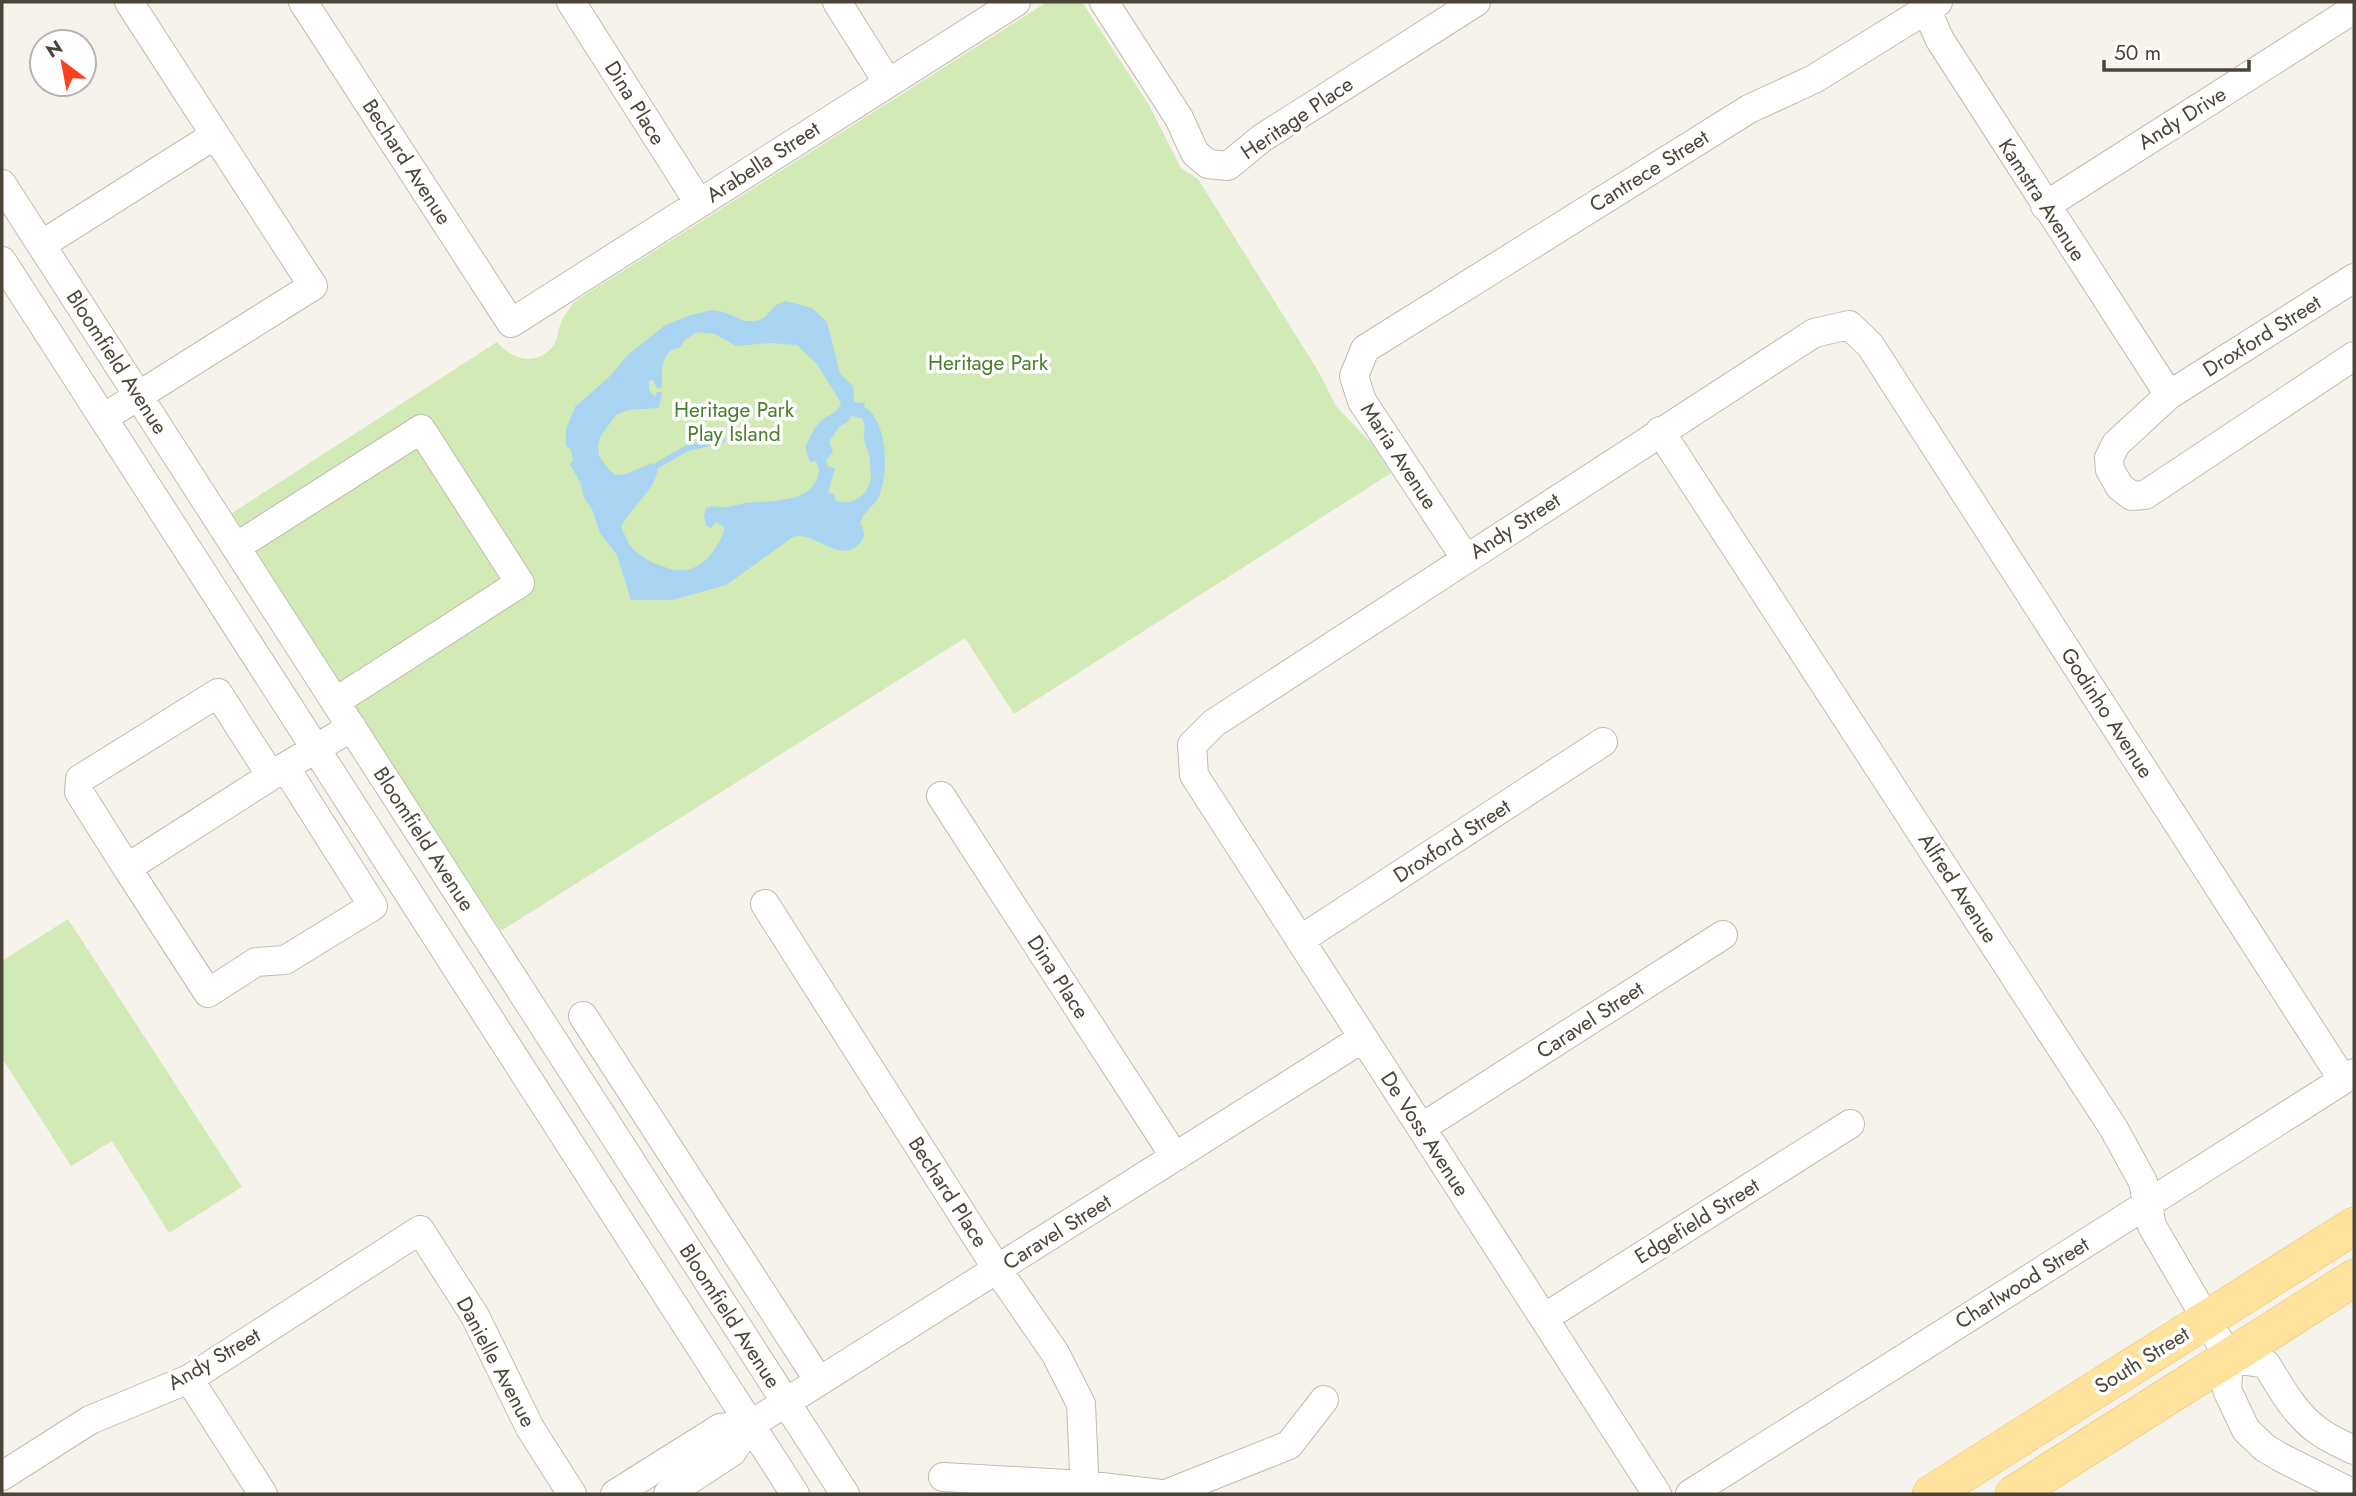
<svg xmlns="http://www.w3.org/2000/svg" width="2356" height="1496" font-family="Jost,sans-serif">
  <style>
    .green { fill: #d2eab5 }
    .water { fill: #a9d4f2; fill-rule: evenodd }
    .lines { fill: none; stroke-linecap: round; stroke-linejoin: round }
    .stream { stroke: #a9d4f2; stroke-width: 6 }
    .minor-casing { stroke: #c2bbae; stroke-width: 30 }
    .major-casing { stroke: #e6c16a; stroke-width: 38 }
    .minor { stroke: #fff; stroke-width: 28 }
    .major { stroke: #ffe39c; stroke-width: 37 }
    .labels { text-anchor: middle; stroke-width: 7; stroke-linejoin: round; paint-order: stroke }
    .street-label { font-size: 21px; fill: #4b4439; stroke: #fff }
    .park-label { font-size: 21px; fill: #4a7f2a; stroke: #fff }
  </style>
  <rect width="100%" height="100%" fill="#f6f3ec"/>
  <path class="green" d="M 1047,2 L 1082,2 L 1149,105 L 1181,168 L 1198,179 L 1320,374 L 1336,406 L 1373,445 L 1391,473 L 1014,714 L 965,638 L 501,931 L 229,515 L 497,342 C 512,360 537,367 553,346 C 558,340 558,328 562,320 C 565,314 570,308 574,302 Z
    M 68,919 L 242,1187 L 169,1233 L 112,1141 L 71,1166 L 2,1058 L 2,961 Z"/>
  <path class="water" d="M 786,301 L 812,308 L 827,322 L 840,374 L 853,386 L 854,402 L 865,403 L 864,407 C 888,420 889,473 879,496 C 874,507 865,509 860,523 C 864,530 866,536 860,543 C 840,566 815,530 793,537 L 726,585 L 672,600 L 631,600 L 617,555 L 600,533 L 592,509 L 584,498 L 581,484 L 570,464 L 573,461 L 571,450 L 566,446 L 566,429 L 575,407 L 608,378 L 629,354 L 664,326 L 688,316 L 712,310 L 723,312 L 745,321 L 757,321 L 765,317 L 776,305 ZM 697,332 L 715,334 L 736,346 L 770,343 L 797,345 L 817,364 L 841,403 C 837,414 828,414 820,422 C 813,429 810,438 805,447 L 810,462 L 816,461 L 819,469 C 817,505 770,500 745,503 C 739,504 734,506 728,507 C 720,508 715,504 706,508 L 704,515 L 706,526 L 711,528 L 716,522 L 724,527 L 724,532 C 711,561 693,580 659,565 C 651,562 642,557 635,551 C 629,546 625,535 621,527 C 631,506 658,489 658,465 L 652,463 L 626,474 L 616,475 L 610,471 L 599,456 L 598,446 L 600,437 L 616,415 L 628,410 L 659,408 L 662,392 L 657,392 L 655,397 L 649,390 L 649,381 L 653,380 L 657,388 L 662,388 C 662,373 660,349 680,348 L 685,340 ZM 851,416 L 862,418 C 867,429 863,430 864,439 C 865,446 870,453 870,460 C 870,466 871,472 871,476 C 870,495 853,506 836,501 L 834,494 L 828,493 L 835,468 L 828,467 L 826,461 L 833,451 L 829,442 L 839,427 L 849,421 Z"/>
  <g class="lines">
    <path class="stream" d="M 658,465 L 687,448 L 722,440"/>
    <defs>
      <path id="minor" d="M 303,2 L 511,323 L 1016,2
        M 571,2 L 699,203
        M 837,2 L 888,83
        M 1104,2 L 1179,118 L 1195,153 L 1208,164 L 1228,166 L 1262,138 L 1476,2
        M 1923,2 L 1940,40 L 2169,395
        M 2,184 L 845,1494
        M 2045,206 L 2354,9
        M 41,245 L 215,135
        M 2,261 L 795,1494
        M 2354,278 L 2169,395 L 2116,444 L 2109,458 L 2110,470 L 2120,487 L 2132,496 L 2145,495 L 2354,356
        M 103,418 L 313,286 L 129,2
        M 1660,431 L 2114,1129 L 2143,1182 L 2152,1226 L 2229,1358
        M 236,547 L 421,429 L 520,583 L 335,702
        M 1466,559 L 1362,401 L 1354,376 L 1365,349 L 1749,109 L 1814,79 L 1938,2
        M 285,767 L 373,906 L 285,960 L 256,962 L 208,993 L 127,868 L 285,767 L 352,727
        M 941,796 L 1175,1157
        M 127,868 L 79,792 L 80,779 L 218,693 L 271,776
        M 765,904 L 997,1269 L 1055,1353 L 1081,1404 L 1085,1494
        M 1300,940 L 1603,742
        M 583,1016 L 819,1381
        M 1421,1128 L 1723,935
        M 1544,1318 L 1850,1124
        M 2229,1358 L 2227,1390 L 2246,1430 L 2265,1448 L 2280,1457 L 2354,1494
        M 2229,1358 L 2266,1364 C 2280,1386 2294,1413 2316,1429 C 2327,1438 2341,1444 2354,1450
        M 189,1379 L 263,1494
        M 2,1476 L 90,1420 L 189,1379 L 420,1230 L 475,1316 L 530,1428 L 572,1494
        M 943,1477 L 1084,1485 L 1161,1494
        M 615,1494 L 720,1428 L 750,1425
        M 668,1494 L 732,1452 L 750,1425 L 1363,1038
        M 1166,1494 L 1289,1445 L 1324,1400
        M 1657,1494 L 1194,775 L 1192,745 L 1214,723 L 1814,333 L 1849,325 L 1870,345 L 2343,1080
        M 1690,1494 L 2354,1073"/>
      <path id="major" d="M 1931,1494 L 2354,1226
        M 2014,1494 L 2354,1278"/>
    </defs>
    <use href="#minor" class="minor-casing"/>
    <use href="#major" class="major-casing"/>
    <use href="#minor" class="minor"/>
    <use href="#major" class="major"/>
  </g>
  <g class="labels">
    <g class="street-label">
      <text transform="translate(635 103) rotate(58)" y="7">Dina Place</text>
      <text transform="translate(1297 118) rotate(-34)" y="7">Heritage Place</text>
      <text transform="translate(2182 118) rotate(-32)" y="7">Andy Drive</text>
      <text transform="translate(407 162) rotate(57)" y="7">Bechard Avenue</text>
      <text transform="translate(763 162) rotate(-33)" y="7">Arabella Street</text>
      <text transform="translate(1649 171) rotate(-32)" y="7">Cantrece Street</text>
      <text transform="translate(2042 200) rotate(57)" y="7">Kamstra Avenue</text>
      <text transform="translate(2262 336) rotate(-32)" y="7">Droxford Street</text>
      <text transform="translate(117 362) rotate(57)" y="7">Bloomfield Avenue</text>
      <text transform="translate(1399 456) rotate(57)" y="7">Maria Avenue</text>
      <text transform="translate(1515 526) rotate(-33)" y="7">Andy Street</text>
      <text transform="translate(2107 713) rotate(57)" y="7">Godinho Avenue</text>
      <text transform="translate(424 839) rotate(57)" y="7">Bloomfield Avenue</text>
      <text transform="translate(1452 841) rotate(-33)" y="7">Droxford Street</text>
      <text transform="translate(1958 888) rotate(57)" y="7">Alfred Avenue</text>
      <text transform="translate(1058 977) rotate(57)" y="7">Dina Place</text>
      <text transform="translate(1590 1020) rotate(-33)" y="7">Caravel Street</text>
      <text transform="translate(1425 1134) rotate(57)" y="7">De Voss Avenue</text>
      <text transform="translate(948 1192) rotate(57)" y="7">Bechard Place</text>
      <text transform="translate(1697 1221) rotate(-32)" y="7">Edgefield Street</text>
      <text transform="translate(1057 1232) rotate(-32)" y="7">Caravel Street</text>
      <text transform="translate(2022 1283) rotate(-32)" y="7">Charlwood Street</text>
      <text transform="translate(730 1316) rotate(57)" y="7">Bloomfield Avenue</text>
      <text transform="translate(214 1359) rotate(-30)" y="7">Andy Street</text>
      <text transform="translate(2142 1360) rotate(-32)" y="7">South Street</text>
      <text transform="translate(496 1362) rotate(62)" y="7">Danielle Avenue</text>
    </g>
    <g class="park-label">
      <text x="988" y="370">Heritage Park</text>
      <text x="734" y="417">Heritage Park<tspan x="734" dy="24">Play Island</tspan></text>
    </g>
  </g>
  <rect width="2356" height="1496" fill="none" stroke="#4b4439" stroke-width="7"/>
  <g transform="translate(63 63) rotate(328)"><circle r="33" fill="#ffffff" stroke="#b7b4b0" stroke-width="2"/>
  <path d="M0-5L12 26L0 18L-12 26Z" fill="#fc3f1d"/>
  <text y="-10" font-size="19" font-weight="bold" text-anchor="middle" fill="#4b4439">N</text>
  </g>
  <path d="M2104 60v10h145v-10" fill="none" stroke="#4b4439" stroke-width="3.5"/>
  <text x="2114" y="60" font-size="21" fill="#4b4439" stroke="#ffffff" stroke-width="5" paint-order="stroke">50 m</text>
</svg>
